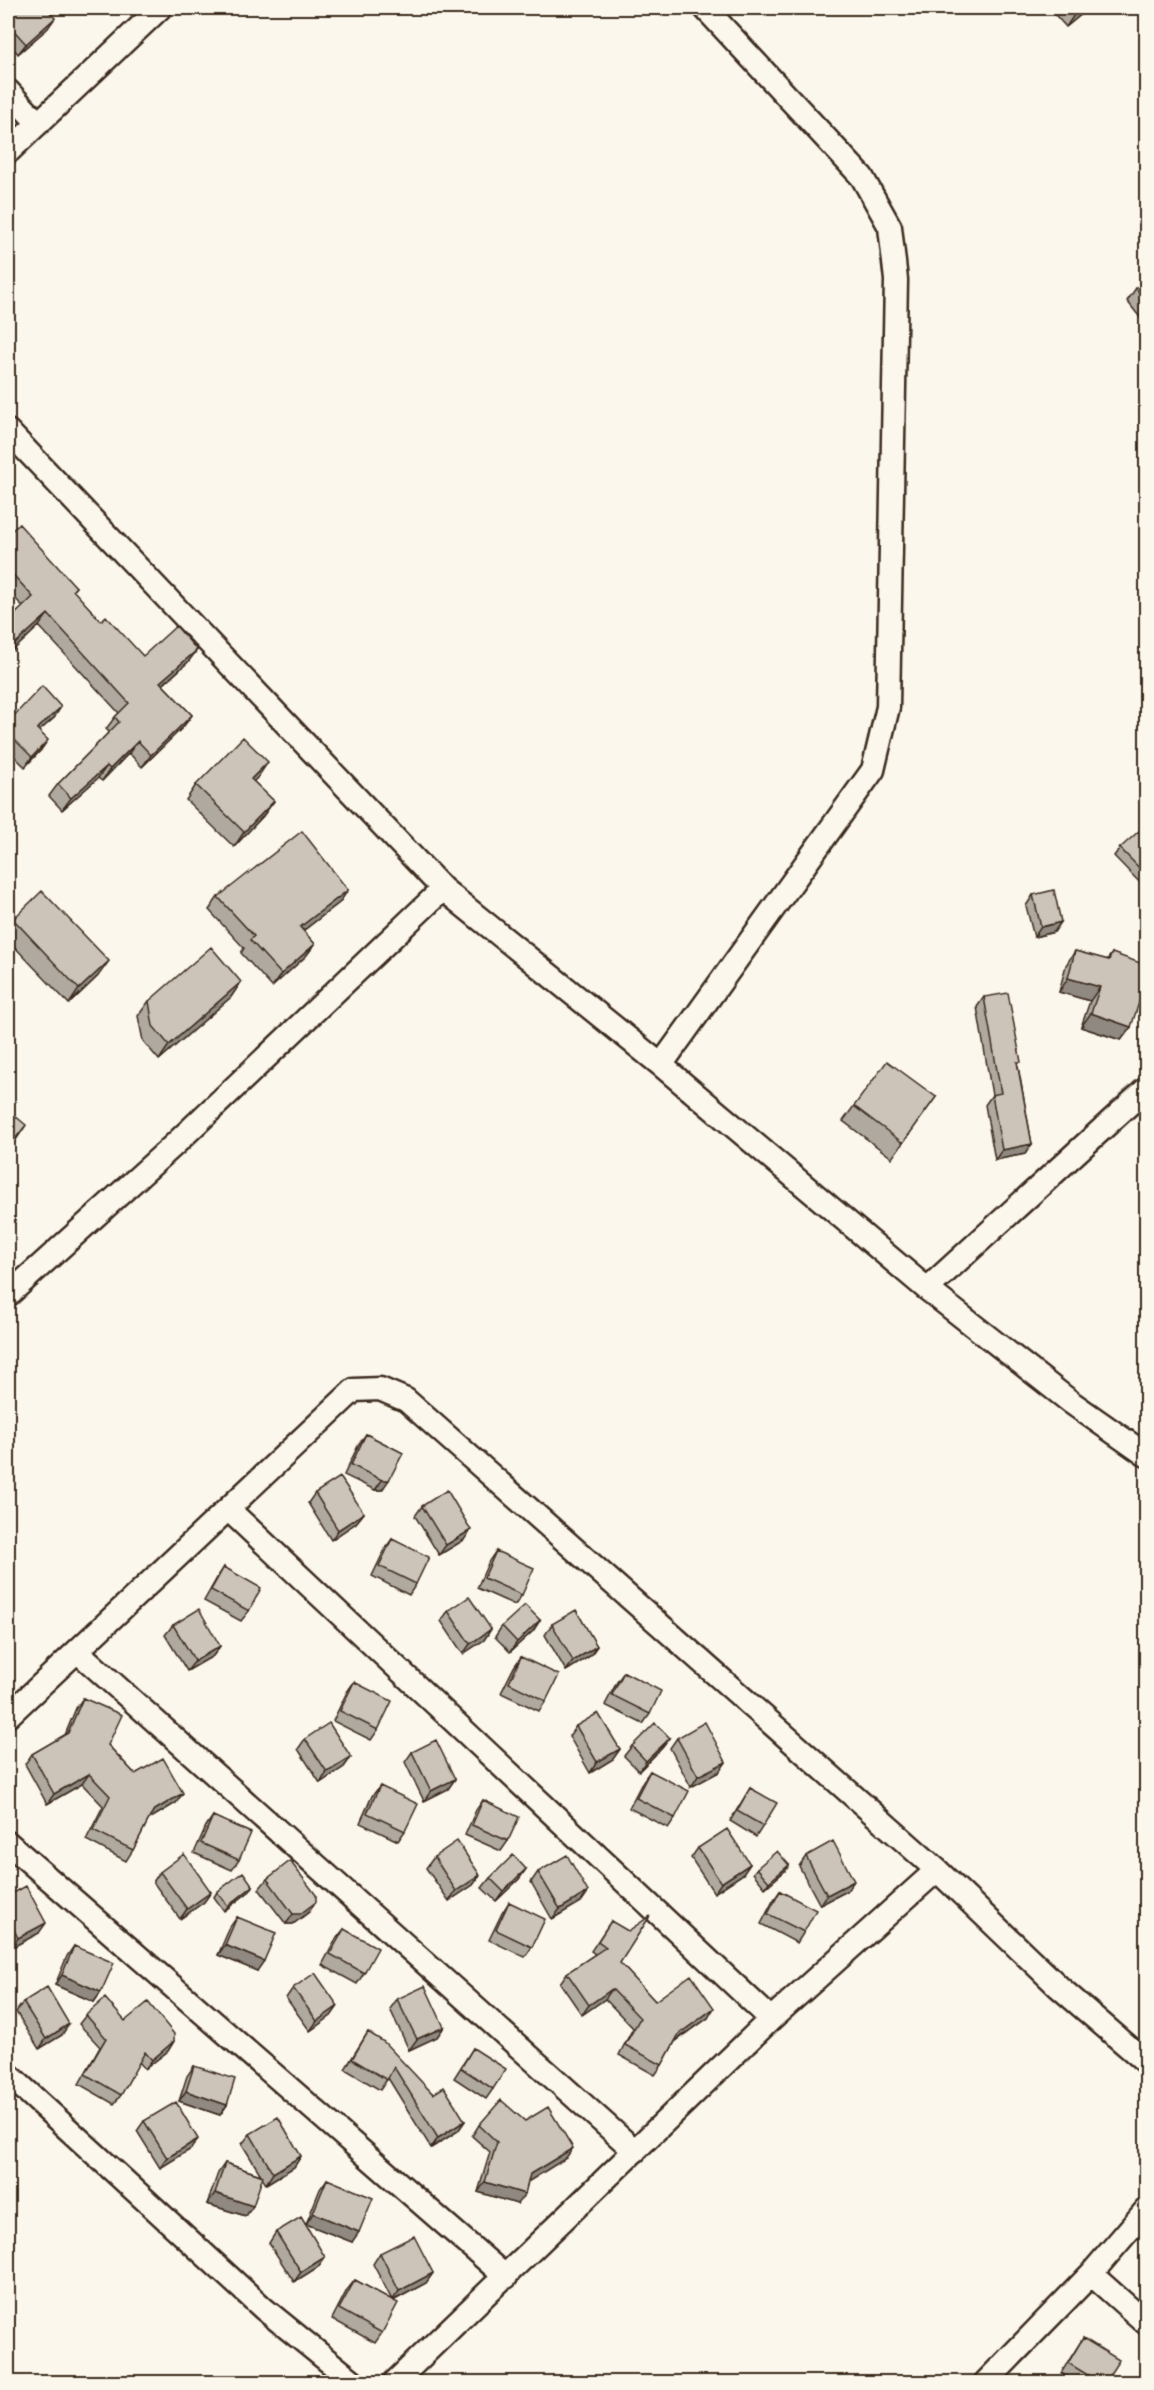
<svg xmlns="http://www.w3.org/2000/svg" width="1154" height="2390" font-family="'Comic Neue',sans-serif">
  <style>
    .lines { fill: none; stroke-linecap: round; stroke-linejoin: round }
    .street-casing { stroke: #3b2a1e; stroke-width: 27 }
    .street { stroke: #fbf7ec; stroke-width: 22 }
    .wall { fill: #afa99f; stroke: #3b2a1e; stroke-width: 1.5 }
    .shaded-wall { fill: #8f8982; stroke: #3b2a1e; stroke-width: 1.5 }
    .building { fill: #ccc4b9; stroke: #3b2a1e; stroke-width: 1.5 }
  </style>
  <rect width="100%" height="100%" fill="#fbf7ec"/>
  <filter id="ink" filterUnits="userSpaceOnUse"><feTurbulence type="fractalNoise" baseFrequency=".0167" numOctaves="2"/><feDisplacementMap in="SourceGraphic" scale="12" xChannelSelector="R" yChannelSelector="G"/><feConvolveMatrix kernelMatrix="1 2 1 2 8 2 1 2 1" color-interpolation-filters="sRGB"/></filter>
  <g filter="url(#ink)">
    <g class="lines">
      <defs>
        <path id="street" d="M 8,91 L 38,123
          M 8,152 L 160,8
          M 8,431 L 443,889 L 661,1065 L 927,1289 L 1072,1403 L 1146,1455
          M 661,1065 L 873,770 L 888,707 L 896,280 L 890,227 L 862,177 L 705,8
          M 927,1289 L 1146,1089
          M 8,1295 L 175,1144 L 443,889
          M 228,1509 L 771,2019
          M 77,1651 L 635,2151
          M 8,1716 L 354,1390 L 380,1389 L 406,1400 L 937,1870 L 1059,1987 L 1146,2062
          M 8,1843 L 506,2277
          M 8,2074 L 264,2309 L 354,2382
          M 1091,2274 L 1146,2323
          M 395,2382 L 771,2019 L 937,1870
          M 986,2382 L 1091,2274 L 1146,2210"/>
      </defs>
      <use href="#street" class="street-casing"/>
      <use href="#street" class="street"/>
    </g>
    <path class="wall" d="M 8,8 L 48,28 L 18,54 L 8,42 Z
      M 1049,8 L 1089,8 L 1066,27 Z
      M 1146,279 L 1146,325 L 1127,301 L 1136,288 Z
      M 8,534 L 76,587 L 73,591 L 101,621 L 143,656 L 197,650 L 188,662 L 163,685 L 192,715 L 183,727 L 142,767 L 129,753 L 102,781 L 98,778 L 62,810 L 49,796 L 58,784 L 109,732 L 106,729 L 115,717 L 119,713 L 39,626 L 8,655 L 8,621 L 23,607 L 8,590 Z
      M 54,718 L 39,731 L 41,750 L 25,767 L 8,750 L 8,722 Z
      M 258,777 L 253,781 L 274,801 L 263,816 L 234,847 L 186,800 L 196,785 Z
      M 1146,839 L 1146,889 L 1114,856 L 1120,848 Z
      M 348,890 L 339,903 L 303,931 L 315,944 L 306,956 L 272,987 L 241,953 L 244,948 L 209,910 L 218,897 Z
      M 1033,895 L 1061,922 L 1054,932 L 1034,937 L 1026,906 Z
      M 13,919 L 98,976 L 69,1004 L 8,940 L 8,927 Z
      M 1075,951 L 1107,960 L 1112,953 L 1131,1027 L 1121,1040 L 1081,1027 L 1090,1001 L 1059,992 L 1066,965 Z
      M 241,982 L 231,997 L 159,1060 L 143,1041 L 138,1016 L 149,1001 Z
      M 984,997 L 1018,1066 L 1032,1144 L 1025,1154 L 995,1160 L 985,1105 L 992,1095 L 977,1007 Z
      M 936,1097 L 892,1158 L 843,1121 L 854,1106 Z
      M 366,1434 L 403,1453 L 382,1490 L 375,1490 L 344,1475 L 359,1444 Z
      M 315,1493 L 364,1513 L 356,1523 L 331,1540 L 308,1503 Z
      M 422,1506 L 464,1540 L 439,1555 L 415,1516 Z
      M 392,1539 L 416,1584 L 409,1595 L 372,1576 L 385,1549 Z
      M 496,1551 L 522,1595 L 515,1605 L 477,1588 L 489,1561 Z
      M 224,1567 L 249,1611 L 241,1621 L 204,1601 L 217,1578 Z
      M 448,1611 L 491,1629 L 484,1640 L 463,1654 L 441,1621 Z
      M 540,1620 L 533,1631 L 510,1652 L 495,1637 L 502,1626 Z
      M 552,1624 L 597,1646 L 590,1656 L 566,1671 L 545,1635 Z
      M 173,1625 L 220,1646 L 213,1656 L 187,1671 L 165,1635 Z
      M 521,1657 L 546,1701 L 539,1711 L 501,1693 L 514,1667 Z
      M 624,1672 L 650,1714 L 643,1724 L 605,1705 L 617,1682 Z
      M 354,1682 L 378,1730 L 371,1740 L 333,1721 L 347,1692 Z
      M 83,1698 L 108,1745 L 135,1774 L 176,1803 L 149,1819 L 133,1850 L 126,1861 L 86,1840 L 103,1806 L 82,1784 L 47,1804 L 25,1764 L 32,1754 L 65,1735 L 76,1708 Z
      M 576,1726 L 620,1749 L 613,1759 L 590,1773 L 569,1736 Z
      M 670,1738 L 662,1748 L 639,1771 L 624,1756 L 632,1746 Z
      M 677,1738 L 726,1762 L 719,1772 L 691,1787 L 670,1748 Z
      M 305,1739 L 351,1757 L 344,1767 L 320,1783 L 298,1749 Z
      M 412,1752 L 455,1779 L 448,1789 L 424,1801 L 405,1762 Z
      M 650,1771 L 675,1818 L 668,1828 L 629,1808 L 643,1781 Z
      M 380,1786 L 405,1831 L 398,1841 L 360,1823 L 372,1796 Z
      M 750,1788 L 763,1826 L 756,1837 L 730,1821 Z
      M 483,1800 L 508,1841 L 501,1851 L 465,1835 L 476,1810 Z
      M 213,1816 L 239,1860 L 232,1870 L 194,1853 L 206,1826 Z
      M 698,1848 L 750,1864 L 743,1874 L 714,1893 L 691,1858 Z
      M 806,1856 L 847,1891 L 820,1905 L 799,1866 Z
      M 434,1857 L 480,1875 L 473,1885 L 449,1901 L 426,1868 Z
      M 789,1865 L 786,1870 L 765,1888 L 753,1873 L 757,1868 Z
      M 526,1869 L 519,1879 L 496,1901 L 482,1888 L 490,1878 Z
      M 160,1872 L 211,1892 L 204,1902 L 180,1919 L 153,1882 Z
      M 538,1872 L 588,1892 L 581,1902 L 552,1919 L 531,1882 Z
      M 267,1879 L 309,1912 L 293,1924 L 286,1924 L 259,1889 Z
      M 253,1886 L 250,1891 L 224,1911 L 214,1897 L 217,1892 Z
      M 780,1891 L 804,1932 L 797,1943 L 761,1924 L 773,1901 Z
      M 8,1896 L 39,1933 L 11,1948 L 8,1941 Z
      M 509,1902 L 532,1947 L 525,1957 L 489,1940 L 502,1913 Z
      M 237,1917 L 257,1971 L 218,1955 L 230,1927 Z
      M 611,1921 L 620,1963 L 655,2001 L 708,2018 L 675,2042 L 662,2065 L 655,2075 L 619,2055 L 633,2028 L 605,1999 L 582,2015 L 560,1983 L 567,1973 L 595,1954 L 591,1951 Z
      M 344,1929 L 364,1973 L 357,1984 L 322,1965 L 336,1939 Z
      M 74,1946 L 101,1992 L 94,2002 L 55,1985 L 67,1956 Z
      M 293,1988 L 338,2006 L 331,2016 L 310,2031 L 286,1998 Z
      M 397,1999 L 444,2027 L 437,2037 L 409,2050 L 390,2009 Z
      M 23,2002 L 62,2035 L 39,2049 L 16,2012 Z
      M 86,2015 L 125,2021 L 174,2041 L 168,2051 L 145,2069 L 139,2062 L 121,2095 L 114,2104 L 79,2084 L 100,2047 L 79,2024 Z
      M 368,2032 L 433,2094 L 465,2121 L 458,2131 L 431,2148 L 388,2078 L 380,2090 L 345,2069 Z
      M 473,2048 L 493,2089 L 486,2099 L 454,2078 Z
      M 194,2066 L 227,2105 L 220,2115 L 179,2101 L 187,2076 Z
      M 144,2121 L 191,2149 L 160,2168 L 137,2131 Z
      M 479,2125 L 566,2158 L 528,2181 L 517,2204 L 478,2192 L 490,2152 L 472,2136 Z
      M 250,2134 L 301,2156 L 294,2167 L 266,2184 L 262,2178 L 246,2216 L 207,2204 L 218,2173 L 225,2163 L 261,2175 L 242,2144 Z
      M 327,2179 L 352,2242 L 306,2224 L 320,2189 Z
      M 276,2232 L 325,2257 L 318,2267 L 294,2282 L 269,2243 Z
      M 380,2253 L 433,2273 L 426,2283 L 393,2301 L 382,2333 L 375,2343 L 332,2319 L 347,2290 L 355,2280 L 392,2300 L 373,2264 Z
      M 1083,2338 L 1105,2382 L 1076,2382 L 1061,2373 Z"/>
    <path class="shaded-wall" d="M 1082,8 L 1089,8 L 1066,27 L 1076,12 Z
      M 55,18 L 48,28 L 18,54 L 26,44 Z
      M 48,614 L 39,626 L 8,655 L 8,650 Z
      M 197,650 L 188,662 L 152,694 L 160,682 Z
      M 61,707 L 54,718 L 30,739 L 37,729 Z
      M 192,715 L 183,727 L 142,767 L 151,755 Z
      M 48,740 L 41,750 L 25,767 L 32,757 Z
      M 138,741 L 129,753 L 102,781 L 110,769 Z
      M 268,762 L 258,777 L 241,794 L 251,779 Z
      M 107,766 L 98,778 L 62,810 L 71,798 Z
      M 274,801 L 263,816 L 234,847 L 244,832 Z
      M 348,890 L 339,903 L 291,940 L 300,927 Z
      M 1061,922 L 1054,932 L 1034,937 L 1041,927 Z
      M 315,944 L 306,956 L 272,987 L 281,974 Z
      M 109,961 L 98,976 L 69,1004 L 79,989 Z
      M 1068,978 L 1100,987 L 1090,1001 L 1059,992 Z
      M 241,982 L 231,997 L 159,1060 L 169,1045 Z
      M 1091,1013 L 1131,1027 L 1121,1040 L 1081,1027 Z
      M 26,1125 L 16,1140 L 8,1150 L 8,1148 Z
      M 1032,1144 L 1025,1154 L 995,1160 L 1002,1150 Z
      M 382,1480 L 389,1480 L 382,1490 L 375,1490 Z
      M 364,1513 L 356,1523 L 331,1540 L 338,1530 Z
      M 471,1530 L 464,1540 L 439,1555 L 446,1545 Z
      M 540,1620 L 533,1631 L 510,1652 L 517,1642 Z
      M 491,1629 L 484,1640 L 463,1654 L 470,1644 Z
      M 220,1646 L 213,1656 L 187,1671 L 195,1661 Z
      M 597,1646 L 590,1656 L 566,1671 L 573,1661 Z
      M 670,1738 L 662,1748 L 639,1771 L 646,1761 Z
      M 620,1749 L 613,1759 L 590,1773 L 597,1762 Z
      M 351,1757 L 344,1767 L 320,1783 L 327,1772 Z
      M 726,1762 L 719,1772 L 691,1787 L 698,1776 Z
      M 89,1774 L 82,1784 L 47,1804 L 54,1794 Z
      M 455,1779 L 448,1789 L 424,1801 L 431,1791 Z
      M 183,1793 L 176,1803 L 146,1821 L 153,1811 Z
      M 750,1864 L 743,1874 L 714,1893 L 721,1883 Z
      M 789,1865 L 786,1870 L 765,1888 L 769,1882 Z
      M 526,1869 L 519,1879 L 496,1901 L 503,1891 Z
      M 480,1875 L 473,1885 L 449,1901 L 456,1891 Z
      M 854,1881 L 847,1891 L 820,1905 L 827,1895 Z
      M 253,1886 L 250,1891 L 224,1911 L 228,1906 Z
      M 211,1892 L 204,1902 L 180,1919 L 187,1909 Z
      M 588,1892 L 581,1902 L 552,1919 L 560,1909 Z
      M 316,1902 L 309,1912 L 293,1924 L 286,1924 L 293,1914 Z
      M 46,1923 L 39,1933 L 11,1948 L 18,1938 Z
      M 225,1945 L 264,1961 L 257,1971 L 218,1955 Z
      M 62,1975 L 101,1992 L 94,2002 L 55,1985 Z
      M 612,1989 L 605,1999 L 582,2015 L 589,2005 Z
      M 338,2006 L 331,2016 L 310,2031 L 317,2021 Z
      M 714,2008 L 708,2018 L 672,2043 L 679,2034 Z
      M 69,2024 L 62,2035 L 39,2049 L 46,2039 Z
      M 444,2027 L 437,2037 L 409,2050 L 417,2039 Z
      M 174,2041 L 168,2051 L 145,2069 L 152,2060 Z
      M 186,2091 L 227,2105 L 220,2115 L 179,2101 Z
      M 465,2121 L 458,2131 L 431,2148 L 438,2138 Z
      M 198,2139 L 191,2149 L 160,2168 L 167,2158 Z
      M 573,2148 L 566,2158 L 523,2185 L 530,2174 Z
      M 301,2156 L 294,2167 L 266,2184 L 273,2173 Z
      M 485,2182 L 525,2194 L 517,2204 L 478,2192 Z
      M 215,2193 L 253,2206 L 246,2216 L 207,2204 Z
      M 313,2213 L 359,2232 L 352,2242 L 306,2224 Z
      M 325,2257 L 318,2267 L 294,2282 L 301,2272 Z
      M 433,2273 L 426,2283 L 392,2301 L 399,2291 Z"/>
    <path class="building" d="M 8,8 L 46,8 L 55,18 L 26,44 L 8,24 Z
      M 1072,8 L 1082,8 L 1076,12 Z
      M 1146,279 L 1146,301 L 1136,288 Z
      M 19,524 L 76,587 L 73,590 L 101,621 L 106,616 L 143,656 L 176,626 L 197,650 L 160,682 L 192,715 L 151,755 L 138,741 L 110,769 L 107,766 L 71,798 L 58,784 L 119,722 L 115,717 L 129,703 L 48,614 L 8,650 L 8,621 L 33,597 L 8,569 L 8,534 Z
      M 42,686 L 61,707 L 37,729 L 48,740 L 32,757 L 8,733 L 8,722 Z
      M 243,737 L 268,762 L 251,779 L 274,801 L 244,832 L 196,785 Z
      M 302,831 L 348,890 L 300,927 L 315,944 L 281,974 L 250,940 L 254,936 L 218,897 Z
      M 1139,831 L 1146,839 L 1146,875 L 1120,848 Z
      M 1054,890 L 1061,922 L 1041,927 L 1033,895 Z
      M 42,891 L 109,961 L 79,989 L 13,919 Z
      M 211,947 L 241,982 L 169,1045 L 153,1026 L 149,1001 Z
      M 1075,951 L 1109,960 L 1112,953 L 1146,965 L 1146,981 L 1131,1027 L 1091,1013 L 1100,987 L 1068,978 Z
      M 1008,993 L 1021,1062 L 1017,1062 L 1032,1144 L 1002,1150 L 992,1095 L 1001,1093 L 984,997 Z
      M 887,1061 L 936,1097 L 903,1143 L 854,1106 Z
      M 8,1110 L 26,1125 L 8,1148 Z
      M 366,1434 L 403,1453 L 389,1480 L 382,1480 L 351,1465 Z
      M 340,1477 L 364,1513 L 338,1530 L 315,1493 Z
      M 447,1490 L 471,1530 L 446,1545 L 422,1506 Z
      M 392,1539 L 429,1557 L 416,1584 L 379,1566 Z
      M 496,1551 L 534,1568 L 522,1595 L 484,1578 Z
      M 224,1567 L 261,1588 L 249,1611 L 211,1590 Z
      M 469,1597 L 491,1629 L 470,1644 L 448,1611 Z
      M 525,1605 L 540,1620 L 517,1642 L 502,1626 Z
      M 199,1609 L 220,1646 L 195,1661 L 173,1625 Z
      M 576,1610 L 597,1646 L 573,1661 L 552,1624 Z
      M 521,1657 L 559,1675 L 546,1701 L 509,1683 Z
      M 624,1672 L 661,1691 L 650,1714 L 612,1695 Z
      M 354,1682 L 392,1701 L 378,1730 L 340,1711 Z
      M 83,1698 L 122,1715 L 108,1745 L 135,1774 L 163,1758 L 183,1793 L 153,1811 L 133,1850 L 93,1830 L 110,1796 L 89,1774 L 54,1794 L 32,1754 L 68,1733 Z
      M 598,1713 L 620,1749 L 597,1762 L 576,1726 Z
      M 705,1722 L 726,1762 L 698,1776 L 677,1738 Z
      M 329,1723 L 351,1757 L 327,1772 L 305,1739 Z
      M 655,1723 L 670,1738 L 646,1761 L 632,1746 Z
      M 436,1740 L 455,1779 L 431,1791 L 412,1752 Z
      M 650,1771 L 689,1791 L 675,1818 L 636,1798 Z
      M 380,1786 L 418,1804 L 405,1831 L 367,1813 Z
      M 750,1788 L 777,1803 L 763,1826 L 737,1811 Z
      M 483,1800 L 519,1817 L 508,1841 L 472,1825 Z
      M 213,1816 L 251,1833 L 239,1860 L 201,1843 Z
      M 727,1829 L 750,1864 L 721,1883 L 698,1848 Z
      M 457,1841 L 480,1875 L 456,1891 L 434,1857 Z
      M 833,1841 L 854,1881 L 827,1895 L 806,1856 Z
      M 777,1851 L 789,1865 L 769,1882 L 757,1868 Z
      M 184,1854 L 211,1892 L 187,1909 L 160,1872 Z
      M 513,1855 L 526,1869 L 503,1891 L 490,1878 Z
      M 567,1855 L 588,1892 L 560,1909 L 538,1872 Z
      M 290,1861 L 316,1895 L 316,1902 L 300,1914 L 293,1914 L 267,1879 Z
      M 243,1872 L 253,1886 L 228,1906 L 217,1892 Z
      M 26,1886 L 46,1923 L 18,1938 L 8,1917 L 8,1896 Z
      M 780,1891 L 816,1910 L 804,1932 L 768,1914 Z
      M 509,1902 L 545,1919 L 532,1947 L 496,1930 Z
      M 650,1916 L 620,1963 L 655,2001 L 691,1975 L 714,2008 L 679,2034 L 662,2065 L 625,2045 L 640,2018 L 612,1989 L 589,2005 L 567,1973 L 606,1947 L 598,1941 L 611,1921 L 628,1931 Z
      M 237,1917 L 276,1933 L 264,1961 L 225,1945 Z
      M 344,1929 L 378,1948 L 364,1973 L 330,1954 Z
      M 74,1946 L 114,1963 L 101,1992 L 62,1975 Z
      M 315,1973 L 338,2006 L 317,2021 L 293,1988 Z
      M 425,1986 L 444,2027 L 417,2039 L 397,1999 Z
      M 47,1987 L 69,2024 L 46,2039 L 23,2002 Z
      M 105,1998 L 125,2021 L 148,2002 L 174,2034 L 174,2041 L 152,2060 L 145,2052 L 121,2095 L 85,2074 L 106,2038 L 86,2015 Z
      M 368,2032 L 384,2042 L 433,2094 L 444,2087 L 465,2121 L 438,2138 L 394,2067 L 387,2080 L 352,2059 Z
      M 473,2048 L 506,2069 L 493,2089 L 461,2068 Z
      M 194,2066 L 235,2079 L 227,2105 L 186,2091 Z
      M 501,2100 L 525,2121 L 548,2107 L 573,2148 L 530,2174 L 525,2194 L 485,2182 L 497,2142 L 479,2125 Z
      M 176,2102 L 198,2139 L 167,2158 L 144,2121 Z
      M 278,2117 L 301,2156 L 273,2173 L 250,2134 Z
      M 225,2163 L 263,2176 L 253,2206 L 215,2193 Z
      M 327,2179 L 373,2198 L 359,2232 L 313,2213 Z
      M 301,2217 L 325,2257 L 301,2272 L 276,2232 Z
      M 414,2236 L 433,2273 L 399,2291 L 380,2253 Z
      M 355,2280 L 398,2303 L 382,2333 L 339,2309 Z
      M 1083,2338 L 1119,2360 L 1105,2382 L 1099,2382 L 1068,2363 Z"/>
  </g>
  <rect width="1154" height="2390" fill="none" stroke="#fbf7ec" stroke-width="30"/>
  <rect x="15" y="15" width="1124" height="2360" fill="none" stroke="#3b2a1e" stroke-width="2" filter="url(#ink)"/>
</svg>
